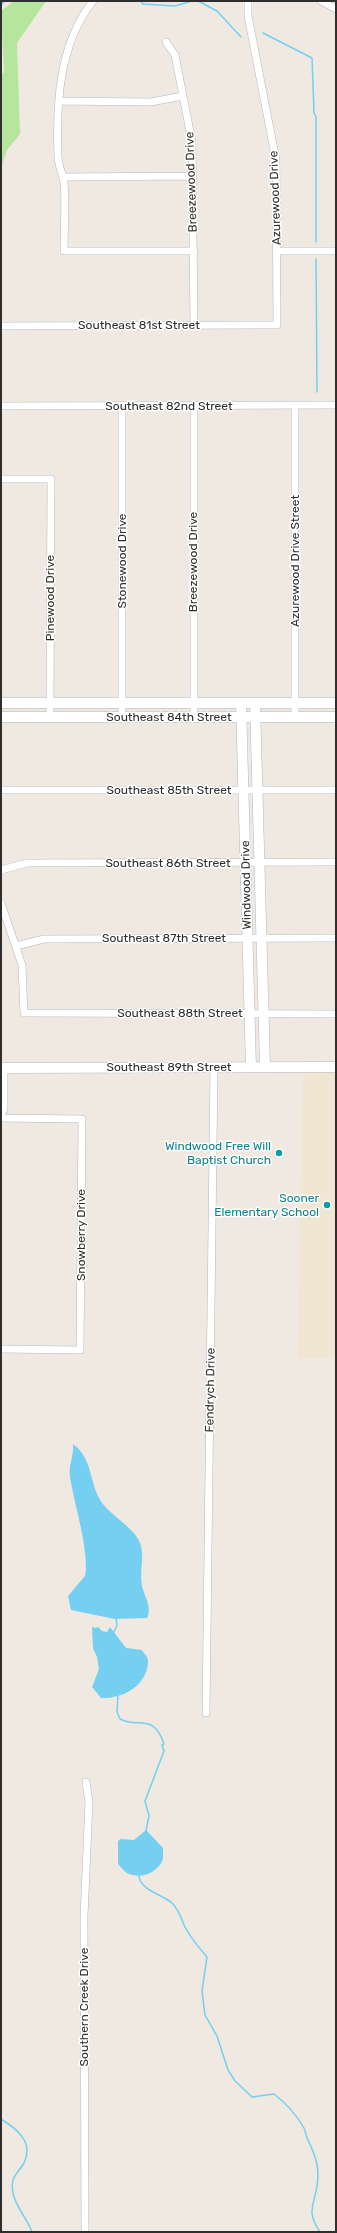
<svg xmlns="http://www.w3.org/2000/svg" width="337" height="2233" font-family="Rubik,sans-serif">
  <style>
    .education { fill: #f0e6d1 }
    .green { fill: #b6e59e }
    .water { fill: #75cff0 }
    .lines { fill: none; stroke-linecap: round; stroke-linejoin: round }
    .stream { stroke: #75cff0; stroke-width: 1.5 }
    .street-casing { stroke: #b4b7c1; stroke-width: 8 }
    .secondary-casing { stroke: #b4b7c1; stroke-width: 11 }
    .street { stroke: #fff; stroke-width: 7 }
    .secondary { stroke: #fff; stroke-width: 10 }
    .culture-dot { fill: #0f9aa8; stroke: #fff; stroke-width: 1.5 }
    .labels { text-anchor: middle; stroke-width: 3; stroke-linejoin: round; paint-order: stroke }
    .street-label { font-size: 12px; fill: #2e2e2e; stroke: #fff }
    .culture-label { font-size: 12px; fill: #0d838f; stroke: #fff; text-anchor: end }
  </style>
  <rect width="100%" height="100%" fill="#efe9e1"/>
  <path class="education" d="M 336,1070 L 336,1358 L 298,1358 L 303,1073 Z"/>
  <path class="green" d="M 14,1 L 46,1 L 17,43 L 20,134 L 7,150 L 1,168 L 1,75 L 4,72 L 1,11 Z"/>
  <path class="water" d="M 73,1444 C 94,1460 88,1482 102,1503 C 112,1516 135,1529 140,1543 C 145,1556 139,1572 142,1586 C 145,1598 152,1606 147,1618 L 115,1619 L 71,1610 L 68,1596 L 85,1576 L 86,1569 C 86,1538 75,1508 70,1477 C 68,1465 74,1457 73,1444 Z
    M 92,1627 L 95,1628 L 98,1627 L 102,1631 L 107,1632 L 110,1627 L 126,1648 L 142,1650 C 144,1654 148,1656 148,1661 C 148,1685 123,1699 101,1698 L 92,1687 L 99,1669 L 97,1657 L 93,1648 Z
    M 146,1830 L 163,1848 L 163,1859 C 158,1873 140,1880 127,1873 C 124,1871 121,1867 118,1864 L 118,1841 L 121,1839 L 134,1840 Z"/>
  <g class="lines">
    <path class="stream" d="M 141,1 L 143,4 L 175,6 L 192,1
      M 198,1 L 217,11 L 241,37
      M 1,5 L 5,1
      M 263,33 L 312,58 L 314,113 L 316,117 L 316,242
      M 316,259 L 317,392
      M 114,1632 L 117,1625 L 116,1619
      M 118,1695 L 117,1712 L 120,1719 C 137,1729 154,1712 164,1744 L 162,1745 L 164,1751 L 145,1801 L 149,1816 L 146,1831
      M 139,1876 C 140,1890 163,1895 172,1903 C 179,1910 181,1918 185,1927 C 191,1938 199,1948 207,1957 L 202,1991 L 205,2015 L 217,2036 L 228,2070 L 235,2081 L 252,2097 L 274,2094 C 287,2104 296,2114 304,2128 C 306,2132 306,2138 309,2142 C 316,2157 320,2169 317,2186 C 314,2206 306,2211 320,2232
      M 1,2119 C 17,2129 34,2142 24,2163 C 17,2175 10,2176 13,2193 C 15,2206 27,2218 32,2232"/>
    <defs>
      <path id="street" d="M 93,1 C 59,44 56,103 58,156 C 58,166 63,174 64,183 C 66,205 64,229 64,251 L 194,251
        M 321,1 L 336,9
        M 166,42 L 175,55 L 192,142 L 194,325
        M 59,101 L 151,102 L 183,96
        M 63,177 L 193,176
        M 277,251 L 336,251
        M 1,326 L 277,325 L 276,160 L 248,16 L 248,1
        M 1,406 L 336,405
        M 122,406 L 122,717
        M 194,406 L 194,718
        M 1,479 L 51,479 L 50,717
        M 295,717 L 295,405
        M 1,790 L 336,790
        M 1,870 L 27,863 L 336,862
        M 1,903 L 22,965 L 24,1013 L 336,1014
        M 16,946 L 44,939 L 336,938
        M 1,1116 L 4,1108 L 4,1068
        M 1,1118 L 82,1119 L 80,1350 L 1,1349
        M 206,1713 L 214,1067
        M 85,2232 L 84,1916 L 89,1802 L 86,1782"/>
      <path id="secondary" d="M 1,703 L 336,703
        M 241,703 L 251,1067
        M 255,703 L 265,1067
        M 1,717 L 336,717
        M 1,1068 L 336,1067"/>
    </defs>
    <use href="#street" class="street-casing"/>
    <use href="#secondary" class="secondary-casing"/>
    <use href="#street" class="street"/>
    <use href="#secondary" class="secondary"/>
  </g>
  <g class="culture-dot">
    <circle cx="279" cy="1153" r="4"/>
    <circle cx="327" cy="1205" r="4"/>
  </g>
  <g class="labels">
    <g class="street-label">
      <text transform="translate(191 182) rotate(-92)" y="4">Breezewood Drive</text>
      <text transform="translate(275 198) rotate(-92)" y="4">Azurewood Drive</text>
      <text x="139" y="329">Southeast 81st Street</text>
      <text x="169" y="410">Southeast 82nd Street</text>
      <text transform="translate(122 561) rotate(-90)" y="4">Stonewood Drive</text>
      <text transform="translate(295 561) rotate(-90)" y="4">Azurewood Drive Street</text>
      <text transform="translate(193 562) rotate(-90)" y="4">Breezewood Drive</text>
      <text transform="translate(50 598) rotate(-90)" y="4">Pinewood Drive</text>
      <text x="169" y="721">Southeast 84th Street</text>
      <text x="169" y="794">Southeast 85th Street</text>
      <text x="168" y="867">Southeast 86th Street</text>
      <text transform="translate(246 885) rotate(-91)" y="4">Windwood Drive</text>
      <text x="164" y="942">Southeast 87th Street</text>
      <text x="180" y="1017">Southeast 88th Street</text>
      <text x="169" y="1071">Southeast 89th Street</text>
      <text transform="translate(81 1235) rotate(-90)" y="4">Snowberry Drive</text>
      <text transform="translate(210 1390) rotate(-89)" y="4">Fendrych Drive</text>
      <text transform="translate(84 2007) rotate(-90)" y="4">Southern Creek Drive</text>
    </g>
    <g class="culture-label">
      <text x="271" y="1150">Windwood Free Will<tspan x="271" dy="14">Baptist Church</tspan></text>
      <text x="319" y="1202">Sooner<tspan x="319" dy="14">Elementary School</tspan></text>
    </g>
  </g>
  <rect width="337" height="2233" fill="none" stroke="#2e2e2e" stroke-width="4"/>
</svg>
